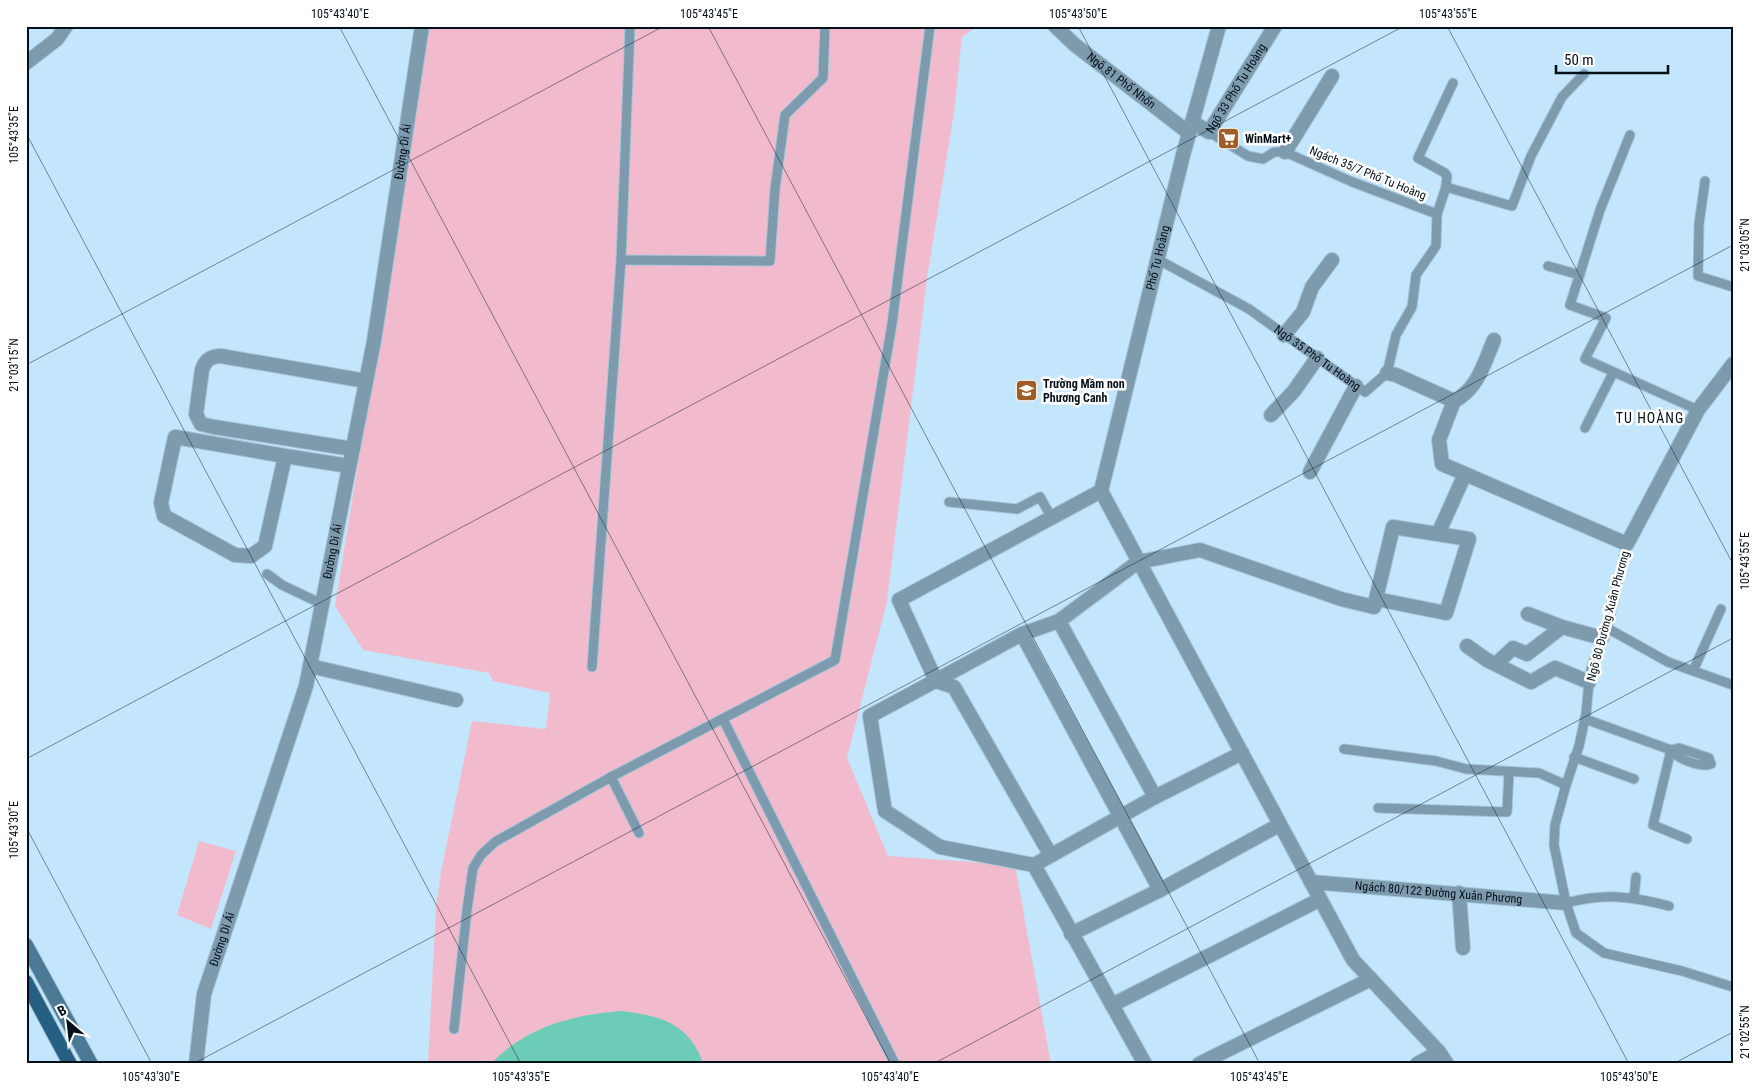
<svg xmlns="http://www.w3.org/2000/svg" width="1759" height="1090" font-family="'Roboto Condensed',sans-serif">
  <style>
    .green { fill: #f2bbcd }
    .water { fill: #6dccb7 }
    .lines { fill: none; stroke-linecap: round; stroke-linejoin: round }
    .service-casing { stroke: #a5c4d8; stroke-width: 11 }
    .minor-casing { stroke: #a5c4d8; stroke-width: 16 }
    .secondary-casing { stroke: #a5c4d8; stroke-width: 16 }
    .primary-casing { stroke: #a5c4d8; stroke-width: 16 }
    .service { stroke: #7e9bae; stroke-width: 9 }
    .minor { stroke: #7e9bae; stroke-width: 14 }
    .secondary { stroke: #4c7995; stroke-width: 14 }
    .primary { stroke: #256082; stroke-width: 14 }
    .ticks { fill: none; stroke: #03101a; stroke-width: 1; stroke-opacity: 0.45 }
    .labels { text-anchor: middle; stroke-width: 5; stroke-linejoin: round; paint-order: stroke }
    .street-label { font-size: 12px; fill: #03101a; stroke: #fff }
    .poi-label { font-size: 12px; font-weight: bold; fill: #03101a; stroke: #fff; text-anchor: start }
    .neighbourhood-label { font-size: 14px; letter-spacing: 1px; fill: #03101a; stroke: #fff }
    .neatline { fill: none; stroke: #03101a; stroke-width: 2 }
    .ticks-label { font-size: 12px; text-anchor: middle; fill: #03101a }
  </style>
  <rect width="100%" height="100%" fill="#c4e6fc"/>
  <path class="green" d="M 429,26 L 977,26 L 962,37 L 954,113 L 927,278 L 887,601 L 847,758 L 888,856 L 1015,865 L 1051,1064 L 428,1064 L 436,908 L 441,872 L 472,721 L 546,729 L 550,693 L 493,681 L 489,673 L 363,650 L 335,606 Z
    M 199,841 L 236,851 L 211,929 L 177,915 Z"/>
  <path class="water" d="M 620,1011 C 649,1014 679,1019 695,1046 C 698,1052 702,1057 702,1064 L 491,1064 C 525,1027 572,1015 620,1011 Z"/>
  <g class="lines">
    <defs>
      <g id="service">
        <path d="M 1209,132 L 1248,156 L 1263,159 L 1274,152 L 1285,152 L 1350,181 L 1437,214"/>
        <path d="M 1630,135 L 1600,210 L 1570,305 L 1606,318 L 1585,359 L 1698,410"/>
        <path d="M 1705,181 L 1699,224 L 1698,276 L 1733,287"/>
        <path d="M 1446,187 L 1447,176 L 1445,173 L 1418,158 L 1453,83"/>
        <path id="s1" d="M 1157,259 L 1249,309 L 1365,392 L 1387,373 L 1396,335 L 1412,307 L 1416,275 L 1436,246 L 1437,214 L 1446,187 L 1512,206 L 1531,156 L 1562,97 L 1584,74"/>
        <path d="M 621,260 L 770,261 L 775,189 L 785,115 L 823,78 L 825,26"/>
        <path d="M 1548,266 L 1580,275"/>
        <path d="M 1585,428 L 1613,373"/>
        <path d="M 949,502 L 1017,509 L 1040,497 L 1052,518"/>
        <path d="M 1627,544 L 1607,628 L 1592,665 L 1589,682 L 1586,714 L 1579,746 L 1566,785 L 1555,825 L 1554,845 L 1566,903 L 1576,933 L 1604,953 L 1682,971 L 1733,987"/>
        <path d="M 267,574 L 282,585 L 322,604"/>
        <path d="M 1607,628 L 1668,662 L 1733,685"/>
        <path d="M 592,667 L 621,260 L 630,26"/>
        <path d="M 1693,671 L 1721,609"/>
        <path d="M 723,719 L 895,1064"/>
        <path d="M 1585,719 L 1671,750 L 1679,748 L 1709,758 L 1711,764 C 1700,768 1678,759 1671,750"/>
        <path d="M 1344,749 L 1436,761 L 1466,769 L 1539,773 L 1566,785"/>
        <path d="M 1671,750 L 1653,825 L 1687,839"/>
        <path d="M 1574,757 L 1634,779"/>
        <path d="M 611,777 L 639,833"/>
        <path d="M 1378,808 L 1507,812 L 1509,772"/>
        <path d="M 1634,898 L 1636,877"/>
        <path d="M 1566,903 C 1605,893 1631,896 1669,906"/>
        <path d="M 454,1029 L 467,910 L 473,868 L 481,855 L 495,842 L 509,834 L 611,777 L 835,660 L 892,324 L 930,26"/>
      </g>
      <g id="minor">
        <path id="s2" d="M 1055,26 L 1075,45 L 1189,133"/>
        <path d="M 26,63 L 57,39 L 66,26"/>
        <path id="s3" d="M 1192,122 L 1209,132 L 1275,26"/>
        <path d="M 1285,152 L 1332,76"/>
        <path d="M 1284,335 L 1303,312 L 1312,287 L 1332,260"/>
        <path d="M 1387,373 L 1396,375 L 1454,401"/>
        <path d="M 1454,401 L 1439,440 L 1442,464 L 1627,544 L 1698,410 L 1733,364"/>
        <path d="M 1454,401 C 1478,389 1484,363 1494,340"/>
        <path d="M 1271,415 L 1294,391 L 1317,358"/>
        <path d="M 353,449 L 214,427 L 201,424 L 196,414 L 202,370 C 205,360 211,356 221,356 L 366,381"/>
        <path d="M 285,456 L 175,437 L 161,503 L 164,516 L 235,555 L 251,556 L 265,546 L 285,456 L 349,466"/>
        <path d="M 1310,472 L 1356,386"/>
        <path d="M 1101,491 L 1353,960 L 1439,1052 L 1447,1064"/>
        <path id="s4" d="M 1101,491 L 1183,155 L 1219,26"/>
        <path d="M 1438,534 L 1465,474"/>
        <path d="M 1528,614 L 1562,627 L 1602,638"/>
        <path d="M 1059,621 L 1155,797"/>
        <path d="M 1022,634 L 1160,890"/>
        <path d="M 1467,646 L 1487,660 L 1531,682 L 1555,668 L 1589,682"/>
        <path d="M 1496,664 L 1513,648 L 1527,654 L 1562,627"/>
        <path d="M 310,666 L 456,700"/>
        <path d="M 1242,753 L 1155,797 L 1034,865 L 940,847 L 885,811 L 870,716 L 1022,634 L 1059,621 L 1138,562 L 1200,550 L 1341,599 L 1374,607 L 1393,527 L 1469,539 L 1446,613 L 1376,599"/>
        <path d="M 1050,854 L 954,687 L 936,681 L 899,600 L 1101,491"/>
        <path d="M 1034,865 L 1145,1064"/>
        <path id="s5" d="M 1311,882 L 1566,903"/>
        <path d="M 1459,893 L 1463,948"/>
        <path d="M 1071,934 L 1160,890 L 1279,825"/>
        <path d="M 1112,1005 L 1319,900"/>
        <path id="s6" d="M 196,1064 L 204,994 L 306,686 L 374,341 L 422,26"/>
        <path d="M 1199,1064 L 1371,979"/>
        <path d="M 1417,1064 L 1439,1052"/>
      </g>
      <path id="secondary" d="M 26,945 L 91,1064"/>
      <path id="primary" d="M 26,982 L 70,1064"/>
    </defs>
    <use href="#service" class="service-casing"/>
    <use href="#minor" class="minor-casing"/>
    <use href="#secondary" class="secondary-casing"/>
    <use href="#primary" class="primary-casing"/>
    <use href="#service" class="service"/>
    <use href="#minor" class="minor"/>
    <use href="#secondary" class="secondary"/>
    <use href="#primary" class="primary"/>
  </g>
  <path class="ticks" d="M 339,26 L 891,1064M 708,26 L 1260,1064M 1078,26 L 1629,1064M 1447,26 L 1733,564M 26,133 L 521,1064M 26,365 L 664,26M 26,759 L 1404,26M 26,827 L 152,1064M 193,1064 L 1733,245M 933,1064 L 1733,638M 1673,1064 L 1733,1032"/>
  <defs>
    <symbol id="supermarket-square" viewBox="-11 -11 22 22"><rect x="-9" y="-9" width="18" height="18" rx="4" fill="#9f5e28" stroke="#fff"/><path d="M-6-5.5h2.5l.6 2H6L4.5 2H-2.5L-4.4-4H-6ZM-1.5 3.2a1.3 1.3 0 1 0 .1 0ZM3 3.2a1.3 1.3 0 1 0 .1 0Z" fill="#fff"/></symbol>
    <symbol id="school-square" viewBox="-11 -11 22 22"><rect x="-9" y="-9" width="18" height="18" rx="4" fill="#9f5e28" stroke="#fff"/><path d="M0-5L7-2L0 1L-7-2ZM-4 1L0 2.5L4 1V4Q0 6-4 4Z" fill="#fff"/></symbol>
  </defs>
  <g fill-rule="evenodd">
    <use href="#supermarket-square" x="1216" y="126" width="25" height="25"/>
    <use href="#school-square" x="1014" y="378" width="25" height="25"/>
  </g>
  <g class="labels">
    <g class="street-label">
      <text dy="4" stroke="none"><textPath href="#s2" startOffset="86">Ngõ 81 Phố Nhổn</textPath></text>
      <text dy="4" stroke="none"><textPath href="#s3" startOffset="71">Ngõ 33 Phố Tu Hoàng</textPath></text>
      <text dy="4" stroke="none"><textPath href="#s6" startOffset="938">Đường Di Ái</textPath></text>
      <text transform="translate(1368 173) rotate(22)" y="4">Ngách 35/7 Phố Tu Hoàng</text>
      <text dy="4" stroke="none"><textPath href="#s4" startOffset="240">Phố Tu Hoàng</textPath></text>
      <text dy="4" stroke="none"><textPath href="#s1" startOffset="189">Ngõ 35 Phố Tu Hoàng</textPath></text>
      <text dy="4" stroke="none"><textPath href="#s6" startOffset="532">Đường Di Ái</textPath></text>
      <text transform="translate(1608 616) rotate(-75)" y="4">Ngõ 80 Đường Xuân Phương</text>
      <text dy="4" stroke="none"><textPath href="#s5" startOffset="128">Ngách 80/122 Đường Xuân Phương</textPath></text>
      <text dy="4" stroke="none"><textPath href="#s6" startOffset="128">Đường Di Ái</textPath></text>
    </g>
    <g class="poi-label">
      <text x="1245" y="143">WinMart+</text>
      <text x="1043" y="388">Trường Mầm non<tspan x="1043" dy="14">Phương Canh</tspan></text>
    </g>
    <g class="neighbourhood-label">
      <text x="1650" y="423">TU HOÀNG</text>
    </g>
  </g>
  <rect width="1759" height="1090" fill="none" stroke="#ffffff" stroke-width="55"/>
  <g transform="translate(68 1022) rotate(332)" stroke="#ffffff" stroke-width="4" paint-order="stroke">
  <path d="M0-4L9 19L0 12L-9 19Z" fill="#03101a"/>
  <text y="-8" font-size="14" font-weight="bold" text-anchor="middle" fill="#03101a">B</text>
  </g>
  <path d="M1556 65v8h112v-8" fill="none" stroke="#03101a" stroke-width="2.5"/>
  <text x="1564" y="65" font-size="15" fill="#03101a" stroke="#ffffff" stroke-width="4" paint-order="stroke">50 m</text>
  <rect x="28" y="28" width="1704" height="1034" class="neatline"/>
  <g class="ticks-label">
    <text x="340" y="18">105°43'40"E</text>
    <text x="709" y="18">105°43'45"E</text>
    <text x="1078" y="18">105°43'50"E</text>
    <text x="1448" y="18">105°43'55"E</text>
    <text transform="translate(14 135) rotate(-90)" y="4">105°43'35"E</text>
    <text transform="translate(1745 245) rotate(-90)" y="4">21°03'05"N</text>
    <text transform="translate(14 365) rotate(-90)" y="4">21°03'15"N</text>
    <text transform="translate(1745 561) rotate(-90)" y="4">105°43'55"E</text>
    <text transform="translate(14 830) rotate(-90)" y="4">105°43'30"E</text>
    <text transform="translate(1745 1032) rotate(-90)" y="4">21°02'55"N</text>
    <text x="151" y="1081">105°43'30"E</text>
    <text x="521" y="1081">105°43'35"E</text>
    <text x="890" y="1081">105°43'40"E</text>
    <text x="1259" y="1081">105°43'45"E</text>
    <text x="1629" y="1081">105°43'50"E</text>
  </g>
</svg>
